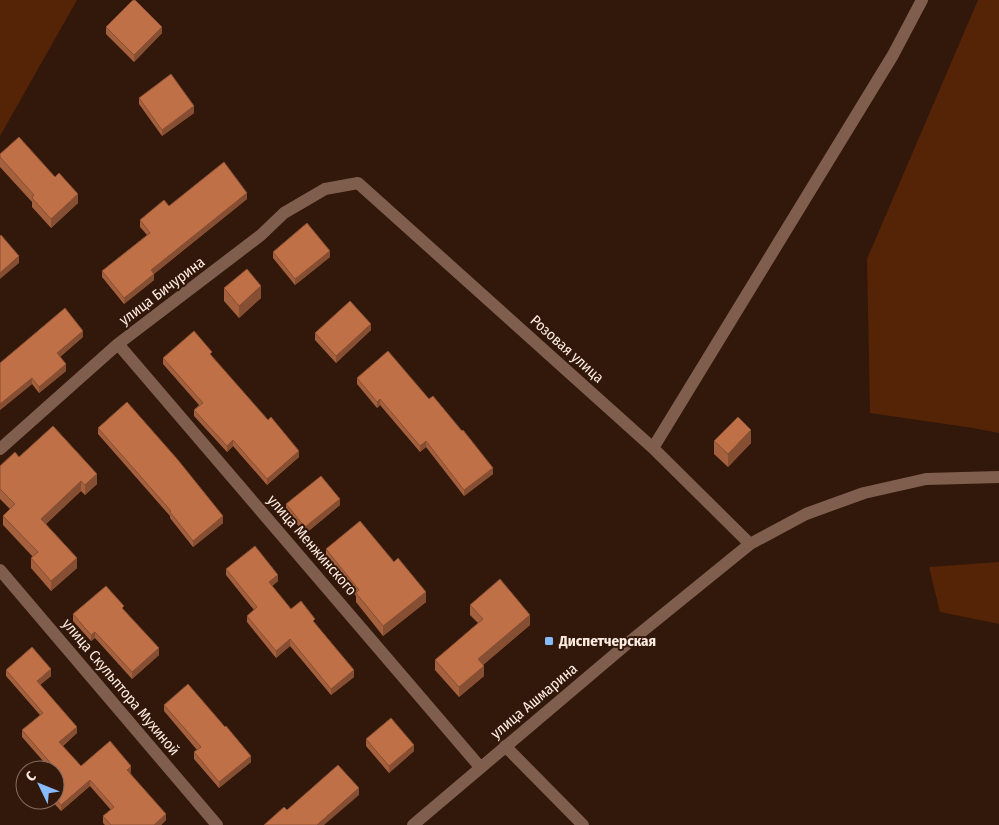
<svg xmlns="http://www.w3.org/2000/svg" width="999" height="825" font-family="'Fira Sans Condensed',sans-serif">
  <style>
    .green { fill: #552305 }
    .lines { fill: none; stroke-linecap: round; stroke-linejoin: round }
    .minor { stroke: #805e4d; stroke-width: 12 }
    .wall { fill: #a5603d }
    .shaded-wall { fill: #864e32 }
    .building { fill: #c07047; stroke: #864e32 }
    .poi-dot { fill: #87bbfb; stroke: #32180a; stroke-width: 2 }
    .labels { text-anchor: middle; stroke-width: 4; stroke-linejoin: round; paint-order: stroke }
    .street-label { font-size: 15px; fill: #feebe2; stroke: #32180a }
    .poi-label { font-size: 15px; font-weight: bold; fill: #feebe2; stroke: #32180a; text-anchor: start }
  </style>
  <rect width="100%" height="100%" fill="#32180a"/>
  <path class="green" d="M 0,0 L 77,0 L 0,136 Z
    M 978,0 L 999,0 L 999,433 L 973,428 L 870,413 L 867,259 Z
    M 999,562 L 999,624 L 940,612 L 929,567 Z"/>
  <g class="lines">
    <path class="minor" d="M 118,344 L 480,767
      M 653,448 L 893,55 L 922,0
      M 0,449 L 118,344 L 261,235 L 284,213 L 325,189 L 358,183 L 653,448 L 750,544
      M 0,570 L 217,825
      M 505,746 L 583,825
      M 413,825 L 628,643 L 750,544 L 806,514 L 864,493 L 926,479 L 999,477"/>
  </g>
  <path class="wall" d="M 106,27 L 162,33 L 134,62 L 106,34 Z
    M 139,98 L 194,113 L 162,136 L 139,104 Z
    M 0,154 L 55,177 L 78,203 L 51,228 L 32,207 L 32,202 L 0,167 Z
    M 247,199 L 154,274 L 154,280 L 124,304 L 102,277 L 102,271 L 147,235 L 140,227 L 140,220 L 169,206 Z
    M 273,252 L 330,257 L 295,285 L 273,258 Z
    M 224,288 L 261,298 L 239,318 L 224,301 Z
    M 371,330 L 336,363 L 315,340 L 315,333 Z
    M 83,337 L 60,357 L 66,371 L 39,393 L 32,384 L 0,410 L 0,363 Z
    M 212,357 L 299,457 L 267,485 L 233,446 L 227,452 L 194,416 L 194,410 L 199,405 L 163,364 L 163,358 Z
    M 357,378 L 493,474 L 464,496 L 426,447 L 420,452 L 380,405 L 377,408 L 357,384 Z
    M 98,428 L 223,523 L 193,547 L 170,518 L 170,516 L 98,434 Z
    M 714,441 L 751,443 L 728,467 L 714,454 Z
    M 19,457 L 97,484 L 85,495 L 81,491 L 46,524 L 77,568 L 51,591 L 31,568 L 31,558 L 33,557 L 3,525 L 3,516 L 10,509 L 0,499 L 0,466 Z
    M 286,504 L 340,505 L 305,534 L 286,511 Z
    M 326,549 L 426,602 L 383,636 L 356,602 L 356,596 L 326,559 Z
    M 226,569 L 278,581 L 272,586 L 291,609 L 315,623 L 354,677 L 331,695 L 290,646 L 276,658 L 247,622 L 247,616 L 254,610 L 226,575 Z
    M 470,605 L 530,625 L 483,665 L 484,676 L 459,697 L 435,670 L 435,660 L 478,623 L 470,615 Z
    M 124,610 L 159,655 L 132,679 L 95,638 L 91,641 L 73,621 L 73,614 Z
    M 6,670 L 51,676 L 40,685 L 77,733 L 63,746 L 81,766 L 131,772 L 130,773 L 166,820 L 161,825 L 105,825 L 103,823 L 103,816 L 111,810 L 90,786 L 61,811 L 51,800 L 55,800 L 55,770 L 51,770 L 22,737 L 22,730 L 40,715 L 6,676 Z
    M 164,705 L 251,762 L 219,788 L 194,759 L 194,752 L 197,750 L 164,711 Z
    M 366,739 L 414,751 L 389,773 L 366,746 Z"/>
  <path class="shaded-wall" d="M 162,27 L 162,33 L 134,62 L 134,55 Z
    M 194,106 L 194,113 L 162,136 L 162,130 Z
    M 247,193 L 247,199 L 151,276 L 151,270 Z
    M 78,194 L 78,203 L 51,228 L 51,219 Z
    M 330,251 L 330,257 L 295,285 L 295,279 Z
    M 19,256 L 19,263 L 0,279 L 0,273 Z
    M 154,274 L 154,280 L 124,304 L 124,298 Z
    M 261,286 L 261,298 L 239,318 L 239,306 Z
    M 371,324 L 371,330 L 336,363 L 336,356 Z
    M 83,331 L 83,337 L 57,359 L 57,353 Z
    M 66,364 L 66,371 L 39,393 L 39,387 Z
    M 32,378 L 32,384 L 0,410 L 0,404 Z
    M 380,399 L 380,405 L 377,408 L 377,402 Z
    M 751,430 L 751,443 L 728,467 L 728,454 Z
    M 233,440 L 233,446 L 227,452 L 227,446 Z
    M 426,441 L 426,447 L 420,452 L 420,446 Z
    M 299,451 L 299,457 L 267,485 L 267,479 Z
    M 493,468 L 493,474 L 464,496 L 464,490 Z
    M 97,474 L 97,484 L 85,495 L 85,485 Z
    M 81,481 L 81,491 L 41,528 L 41,519 Z
    M 340,499 L 340,505 L 305,534 L 305,527 Z
    M 223,516 L 223,523 L 193,547 L 193,541 Z
    M 77,558 L 77,568 L 51,591 L 51,581 Z
    M 278,575 L 278,581 L 269,589 L 269,582 Z
    M 426,592 L 426,602 L 383,636 L 383,626 Z
    M 530,615 L 530,625 L 478,669 L 478,659 Z
    M 95,632 L 95,638 L 91,641 L 91,635 Z
    M 290,639 L 290,646 L 276,658 L 276,651 Z
    M 159,648 L 159,655 L 132,679 L 132,672 Z
    M 484,666 L 484,676 L 459,697 L 459,687 Z
    M 51,669 L 51,676 L 37,687 L 37,681 Z
    M 354,670 L 354,677 L 331,695 L 331,689 Z
    M 77,727 L 77,733 L 59,748 L 59,742 Z
    M 414,745 L 414,751 L 389,773 L 389,766 Z
    M 251,756 L 251,762 L 219,788 L 219,782 Z
    M 131,766 L 131,772 L 127,776 L 127,770 Z
    M 90,780 L 90,786 L 61,811 L 61,805 Z
    M 359,788 L 359,795 L 324,825 L 317,825 Z
    M 166,814 L 166,820 L 161,825 L 154,825 Z"/>
  <path class="building" d="M 133,0 L 135,0 L 162,27 L 134,55 L 106,27 Z
    M 171,74 L 194,106 L 162,130 L 139,98 Z
    M 19,137 L 55,177 L 59,173 L 78,194 L 51,219 L 32,198 L 34,195 L 0,157 L 0,154 Z
    M 224,162 L 247,193 L 151,270 L 154,274 L 124,298 L 102,271 L 150,233 L 140,220 L 164,200 L 169,206 Z
    M 307,223 L 330,251 L 295,279 L 273,252 Z
    M 1,235 L 19,256 L 0,273 L 0,236 Z
    M 247,269 L 261,286 L 239,306 L 224,288 Z
    M 350,301 L 371,324 L 336,356 L 315,333 Z
    M 65,308 L 83,331 L 57,353 L 66,364 L 39,387 L 32,378 L 0,404 L 0,363 Z
    M 194,331 L 212,352 L 210,354 L 268,420 L 271,417 L 299,451 L 267,479 L 233,440 L 227,446 L 194,410 L 203,403 L 163,358 Z
    M 388,351 L 429,399 L 433,396 L 462,431 L 463,430 L 493,468 L 464,490 L 426,441 L 420,446 L 380,399 L 377,402 L 357,378 Z
    M 127,402 L 178,460 L 223,516 L 193,541 L 170,512 L 171,511 L 98,428 Z
    M 738,417 L 751,430 L 728,454 L 714,441 Z
    M 53,426 L 97,474 L 85,485 L 81,481 L 41,519 L 77,558 L 51,581 L 31,558 L 38,552 L 3,516 L 15,504 L 0,489 L 0,466 L 15,452 L 19,457 Z
    M 321,476 L 340,499 L 305,527 L 286,504 Z
    M 360,521 L 394,562 L 398,558 L 426,592 L 383,626 L 356,593 L 359,590 L 326,549 Z
    M 255,546 L 278,575 L 269,582 L 291,609 L 301,601 L 315,619 L 313,621 L 354,670 L 331,689 L 290,639 L 276,651 L 247,616 L 257,607 L 226,569 Z
    M 500,579 L 530,615 L 478,659 L 484,666 L 459,687 L 435,660 L 483,619 L 470,605 Z
    M 106,586 L 124,606 L 122,608 L 159,648 L 132,672 L 95,632 L 91,635 L 73,614 Z
    M 32,647 L 51,669 L 37,681 L 77,727 L 59,742 L 81,766 L 110,741 L 131,766 L 127,770 L 166,814 L 154,825 L 111,825 L 103,816 L 114,807 L 90,780 L 61,805 L 55,798 L 55,770 L 51,770 L 54,767 L 22,730 L 43,713 L 6,670 Z
    M 188,684 L 225,727 L 226,726 L 251,756 L 219,782 L 194,752 L 201,747 L 164,705 Z
    M 391,718 L 414,745 L 389,766 L 366,739 Z
    M 338,765 L 359,788 L 317,825 L 264,825 L 284,807 L 287,810 Z"/>
  <rect class="poi-dot" x="544" y="636" width="10" height="10" rx="2.5"/>
  <g class="labels">
    <g class="street-label">
      <text transform="translate(162 291) rotate(-37)" y="5">улица Бичурина</text>
      <text transform="translate(567 349) rotate(42)" y="5">Розовая улица</text>
      <text transform="translate(312 545) rotate(49)" y="5">улица Менжинского</text>
      <text transform="translate(121 687) rotate(50)" y="5">улица Скульптора Мухиной</text>
      <text transform="translate(534 701) rotate(-40)" y="5">улица Ашмарина</text>
    </g>
    <g class="poi-label">
      <text x="559" y="646">Диспетчерская</text>
    </g>
  </g>
  <g transform="translate(40 785) rotate(313)"><circle r="24" fill="#32180a" stroke="#846c60"/>
  <path d="M0-4L9 19L0 12L-9 19Z" fill="#87bbfb"/>
  <text y="-8" font-size="14" font-weight="bold" text-anchor="middle" fill="#feebe2">С</text>
  </g>
</svg>
